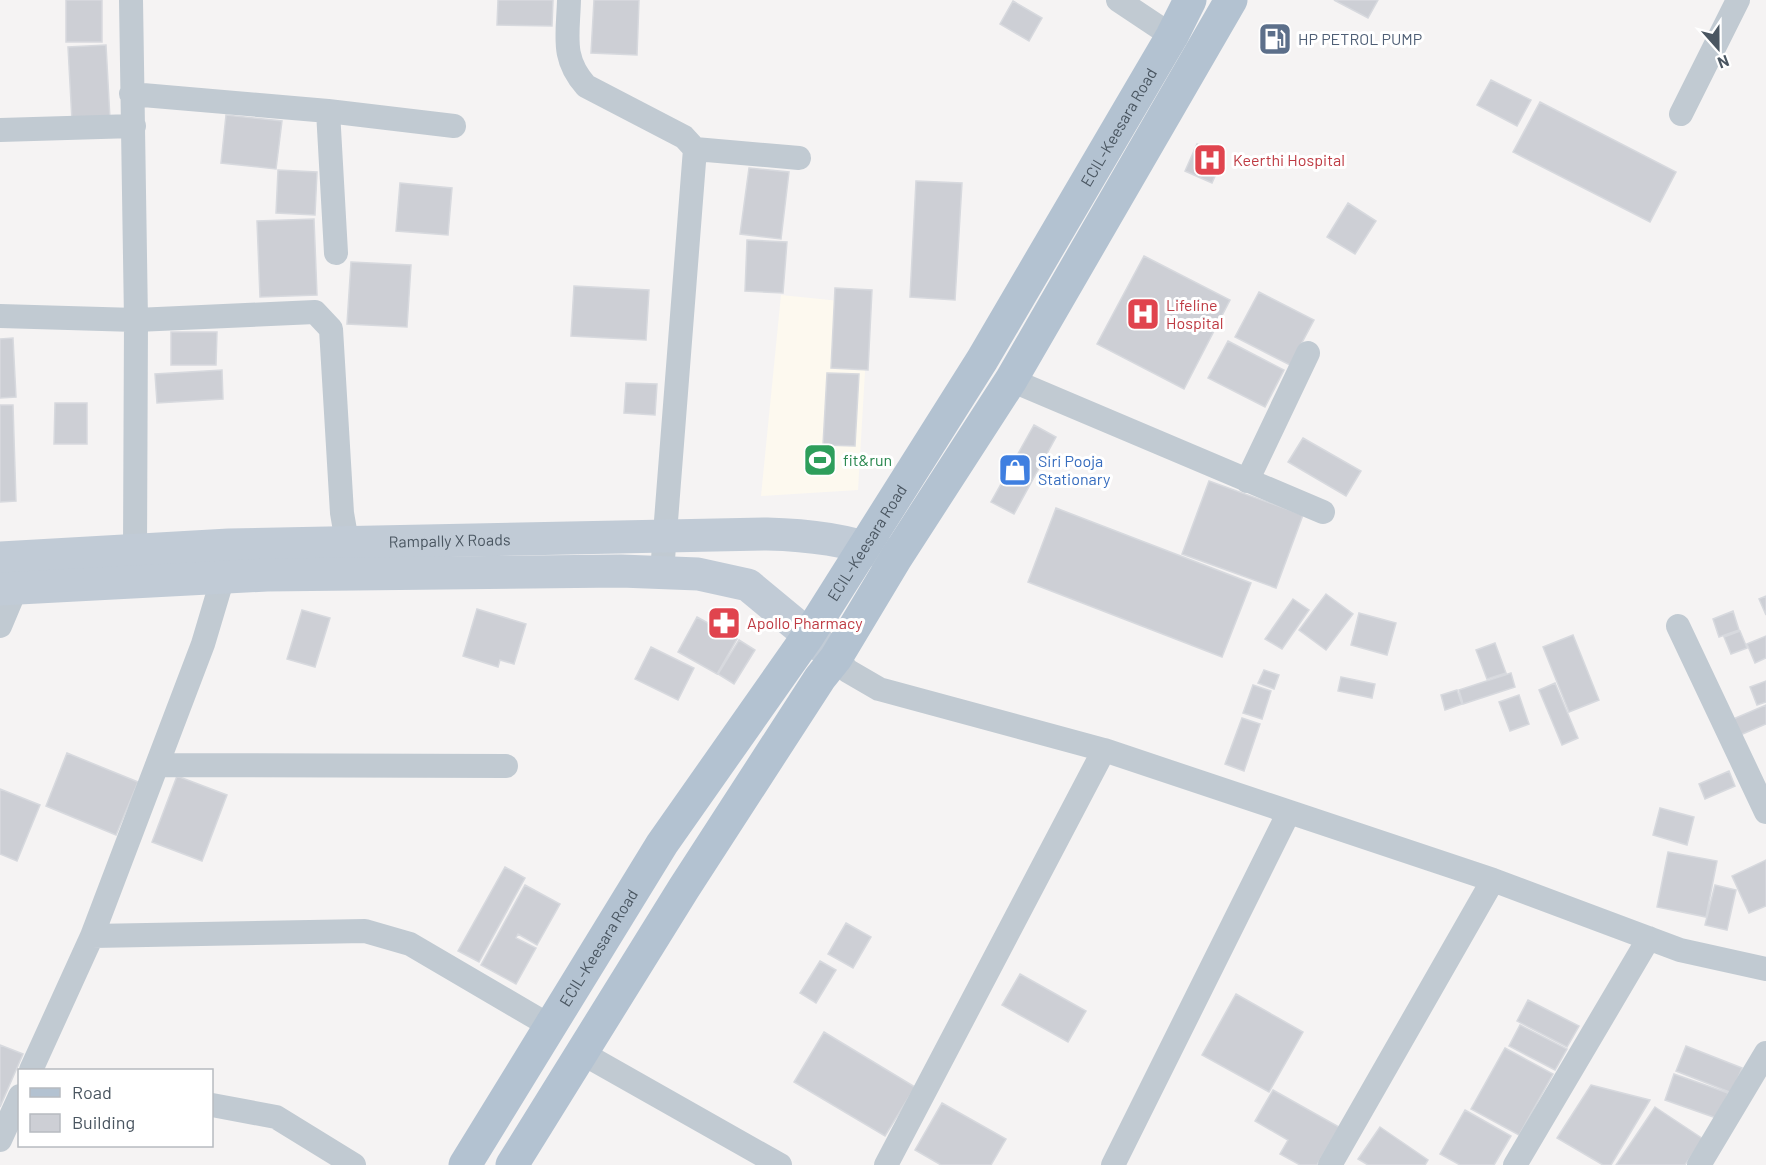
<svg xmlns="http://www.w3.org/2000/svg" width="1766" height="1165" font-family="Barlow,sans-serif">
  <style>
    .commercial { fill: #fdf9ef }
    .building { fill: #cdcfd5; stroke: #d7d9de; stroke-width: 1.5 }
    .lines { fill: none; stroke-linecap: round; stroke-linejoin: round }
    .street { stroke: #c1cad2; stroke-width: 24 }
    .secondary { stroke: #c1cbd6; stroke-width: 33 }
    .primary { stroke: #b3c2d1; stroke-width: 33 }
    .labels { text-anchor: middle; stroke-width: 6; stroke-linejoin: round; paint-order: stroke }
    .service-label { font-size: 16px; fill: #4e5e75; stroke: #fff; text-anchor: start }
    .street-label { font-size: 16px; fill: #4a5661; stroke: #fff }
    .health-label { font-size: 16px; fill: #be3a42; stroke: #fff; text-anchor: start }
    .leisure-label { font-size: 16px; fill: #27864d; stroke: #fff; text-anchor: start }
    .shop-label { font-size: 16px; fill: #366cbe; stroke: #fff; text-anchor: start }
  </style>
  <rect width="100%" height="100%" fill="#f5f3f3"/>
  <path class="commercial" d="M 781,295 L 869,304 L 858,490 L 761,496 Z"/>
  <path class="building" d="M 66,0 L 102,0 L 102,42 L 66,42 Z
    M 498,0 L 553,0 L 552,26 L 497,25 Z
    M 594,0 L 639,0 L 637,55 L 591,53 Z
    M 1334,0 L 1378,0 L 1368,18 Z
    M 1013,1 L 1042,18 L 1029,41 L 1000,24 Z
    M 106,45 L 110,119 L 72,121 L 68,47 Z
    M 1491,80 L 1531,100 L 1517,126 L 1477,105 Z
    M 1540,102 L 1676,172 L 1650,222 L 1513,152 Z
    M 226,115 L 282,121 L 276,169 L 221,163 Z
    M 1197,144 L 1224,156 L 1212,183 L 1185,171 Z
    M 749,168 L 789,172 L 781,239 L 740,234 Z
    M 278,170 L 317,172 L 315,215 L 276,213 Z
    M 916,181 L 962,183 L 955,300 L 910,297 Z
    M 400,183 L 452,188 L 448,235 L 396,231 Z
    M 1348,203 L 1376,221 L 1355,254 L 1327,237 Z
    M 314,219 L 317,295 L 260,297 L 257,221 Z
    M 747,240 L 787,242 L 783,293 L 745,291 Z
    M 1144,256 L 1230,300 L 1184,389 L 1097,344 Z
    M 351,262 L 411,265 L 407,327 L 347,324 Z
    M 574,286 L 649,290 L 646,340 L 571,336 Z
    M 835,288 L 872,290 L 868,370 L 831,368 Z
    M 1259,292 L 1314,320 L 1290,365 L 1235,337 Z
    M 171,332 L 217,332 L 216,365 L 171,365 Z
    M 13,338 L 16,397 L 0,398 L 0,339 Z
    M 1228,341 L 1284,370 L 1265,407 L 1208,378 Z
    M 222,370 L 223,399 L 157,403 L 155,374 Z
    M 827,373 L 859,374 L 855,446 L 823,445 Z
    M 626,383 L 657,384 L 655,415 L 624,413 Z
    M 55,403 L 87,403 L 87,444 L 54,444 Z
    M 0,405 L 13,405 L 16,501 L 0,502 Z
    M 1034,425 L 1056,437 L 1014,514 L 991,502 Z
    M 1303,438 L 1361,471 L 1346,496 L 1288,462 Z
    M 1209,481 L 1303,515 L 1276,588 L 1182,554 Z
    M 1056,508 L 1251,583 L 1222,657 L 1028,582 Z
    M 1326,594 L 1353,614 L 1326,650 L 1299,630 Z
    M 1766,596 L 1766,615 L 1759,599 Z
    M 1293,599 L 1309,610 L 1282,649 L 1265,639 Z
    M 477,609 L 526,624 L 514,664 L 500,660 L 498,667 L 463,656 Z
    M 302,610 L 330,618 L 315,667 L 287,659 Z
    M 1733,611 L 1739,630 L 1719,637 L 1713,619 Z
    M 1359,613 L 1396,623 L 1387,655 L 1351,645 Z
    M 697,617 L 737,639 L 717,674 L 678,652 Z
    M 1740,631 L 1747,648 L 1731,654 L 1724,637 Z
    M 1573,635 L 1599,700 L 1569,712 L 1543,647 Z
    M 1766,636 L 1766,658 L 1755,663 L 1747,644 Z
    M 739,640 L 755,650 L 734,684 L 718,674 Z
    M 1495,643 L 1506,673 L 1487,679 L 1476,650 Z
    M 651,647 L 694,668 L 678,700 L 635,679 Z
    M 1264,670 L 1279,675 L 1274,689 L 1258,683 Z
    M 1511,673 L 1515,687 L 1463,704 L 1459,690 Z
    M 1341,677 L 1375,684 L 1372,698 L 1338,691 Z
    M 1766,681 L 1766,702 L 1757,705 L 1750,687 Z
    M 1555,683 L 1578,738 L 1562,745 L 1539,690 Z
    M 1253,685 L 1271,691 L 1262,719 L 1243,713 Z
    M 1457,690 L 1462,704 L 1445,710 L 1441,695 Z
    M 1519,695 L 1529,724 L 1510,731 L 1499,702 Z
    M 1766,705 L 1766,724 L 1738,736 L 1731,720 Z
    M 1242,718 L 1260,724 L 1244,771 L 1225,764 Z
    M 67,753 L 138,782 L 116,835 L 46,806 Z
    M 1729,771 L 1735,786 L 1705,799 L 1699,784 Z
    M 177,776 L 227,795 L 202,861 L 152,842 Z
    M 0,789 L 40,805 L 17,861 L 0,854 Z
    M 1660,808 L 1694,817 L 1687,845 L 1653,835 Z
    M 1668,852 L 1717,861 L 1706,917 L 1657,907 Z
    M 1766,860 L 1766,906 L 1749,913 L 1732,876 Z
    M 505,867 L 525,878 L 479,962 L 458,951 Z
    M 525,885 L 560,904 L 537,945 L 518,934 L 516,938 L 536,948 L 516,984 L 481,965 Z
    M 1715,885 L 1736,890 L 1727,930 L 1705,925 Z
    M 846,923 L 871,937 L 853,968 L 828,954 Z
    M 820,961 L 836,970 L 816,1003 L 800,993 Z
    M 1020,974 L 1086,1011 L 1068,1042 L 1002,1005 Z
    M 1236,994 L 1303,1032 L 1269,1092 L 1202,1055 Z
    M 1528,1000 L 1579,1026 L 1567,1047 L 1517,1021 Z
    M 1520,1025 L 1567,1049 L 1555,1070 L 1509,1046 Z
    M 824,1032 L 915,1087 L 885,1136 L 794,1082 Z
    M 0,1045 L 23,1054 L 0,1107 Z
    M 1686,1046 L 1742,1068 L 1732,1093 L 1676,1071 Z
    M 1505,1048 L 1553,1074 L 1519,1135 L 1471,1109 Z
    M 1674,1074 L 1728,1093 L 1719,1119 L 1665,1100 Z
    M 1591,1085 L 1650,1100 L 1611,1165 L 1603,1165 L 1557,1138 Z
    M 1273,1090 L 1339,1127 L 1317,1165 L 1300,1165 L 1280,1154 L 1288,1140 L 1255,1121 Z
    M 942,1103 L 1006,1139 L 991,1165 L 941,1165 L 915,1150 Z
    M 1655,1107 L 1703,1139 L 1685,1165 L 1616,1165 Z
    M 1465,1110 L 1511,1136 L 1494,1165 L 1460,1165 L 1440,1154 Z
    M 1380,1127 L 1428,1160 L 1425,1165 L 1368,1165 L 1358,1159 Z"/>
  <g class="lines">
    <path class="street" d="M 131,0 L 136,320 L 135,550
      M 569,0 C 568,36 561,58 586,86 L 684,137 L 695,149 L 662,572
      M 1118,0 L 1172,36
      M 131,94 L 328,111 L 454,126
      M 328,111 L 336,253
      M 1681,114 L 1738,0
      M 0,130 L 134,126
      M 695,149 L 799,158
      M 0,316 L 136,320 L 315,312 L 331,329 L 342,513 L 347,542
      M 1011,380 L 1323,512
      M 1247,481 L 1308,353
      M 0,626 L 16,588
      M 1678,626 L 1766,812
      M 836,658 L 848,671 L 879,689 L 1104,750 L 1493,880 L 1680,950 L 1766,969
      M 157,765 L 506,766
      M 92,936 L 365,931 L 410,944 L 550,1026
      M 582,1053 L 780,1165
      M 31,1070 L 92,936 L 203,644 L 223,577
      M 212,1105 L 276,1117 L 354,1165
      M 0,1140 L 20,1096
      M 886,1165 L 1104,750
      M 1113,1165 L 1288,814
      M 1330,1165 L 1493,880
      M 1515,1165 L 1649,938
      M 1699,1165 L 1766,1053"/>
    <g class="secondary">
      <path id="s1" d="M 0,558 L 229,545 L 767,534 C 810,535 848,540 889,555"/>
      <path d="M 0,589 L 267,575 L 621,571 L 698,574 L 748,585 L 836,658"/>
    </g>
    <g class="primary">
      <path id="s2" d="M 465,1165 L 662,844 L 808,636 L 982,360 L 1172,36 L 1190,0"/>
      <path d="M 512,1165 L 684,888 L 820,678 L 836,658 L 896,558 L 1011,380 L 1231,0"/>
    </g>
  </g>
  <defs>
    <symbol id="fuel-square" viewBox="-11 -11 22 22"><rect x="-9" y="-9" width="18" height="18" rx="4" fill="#5c6f8a" stroke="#fff"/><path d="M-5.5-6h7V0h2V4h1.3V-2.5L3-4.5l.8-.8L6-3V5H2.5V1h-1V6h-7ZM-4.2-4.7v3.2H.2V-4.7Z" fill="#fff"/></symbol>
    <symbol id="hospital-square" viewBox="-11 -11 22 22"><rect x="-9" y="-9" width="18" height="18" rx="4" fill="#e0444e" stroke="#fff"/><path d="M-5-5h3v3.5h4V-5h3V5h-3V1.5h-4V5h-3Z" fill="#fff"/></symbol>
    <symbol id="stadium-square" viewBox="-11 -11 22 22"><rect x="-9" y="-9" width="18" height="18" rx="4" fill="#2e9e5b" stroke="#fff"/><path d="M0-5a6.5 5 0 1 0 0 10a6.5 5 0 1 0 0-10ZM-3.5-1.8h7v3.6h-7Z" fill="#fff"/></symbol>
    <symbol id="shop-square" viewBox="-11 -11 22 22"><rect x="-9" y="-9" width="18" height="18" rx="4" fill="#3f7fe0" stroke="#fff"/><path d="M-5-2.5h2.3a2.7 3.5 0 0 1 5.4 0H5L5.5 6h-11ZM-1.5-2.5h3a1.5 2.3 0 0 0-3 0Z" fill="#fff"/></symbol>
    <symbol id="pharmacy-square" viewBox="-11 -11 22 22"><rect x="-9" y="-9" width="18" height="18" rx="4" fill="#e0444e" stroke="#fff"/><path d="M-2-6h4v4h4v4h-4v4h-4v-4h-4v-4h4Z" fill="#fff"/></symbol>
  </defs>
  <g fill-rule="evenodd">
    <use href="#fuel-square" x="1256" y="20" width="38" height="38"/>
    <use href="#hospital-square" x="1191" y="141" width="38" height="38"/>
    <use href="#hospital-square" x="1124" y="295" width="38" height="38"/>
    <use href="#stadium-square" x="801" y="441" width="38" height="38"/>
    <use href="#shop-square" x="996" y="451" width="38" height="38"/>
    <use href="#pharmacy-square" x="705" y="604" width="38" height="38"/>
  </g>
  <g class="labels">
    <g class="service-label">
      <text x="1298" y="45">HP PETROL PUMP</text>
    </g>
    <g class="street-label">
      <text dy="6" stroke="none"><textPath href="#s2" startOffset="1227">ECIL-Keesara Road</textPath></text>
      <text dy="6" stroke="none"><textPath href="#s1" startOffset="450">Rampally X Roads</textPath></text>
      <text dy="6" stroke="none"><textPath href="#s2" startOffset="741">ECIL-Keesara Road</textPath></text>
      <text dy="6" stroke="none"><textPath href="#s2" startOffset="255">ECIL-Keesara Road</textPath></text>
    </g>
    <g class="health-label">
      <text x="1233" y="166">Keerthi Hospital</text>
      <text x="1166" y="311">Lifeline<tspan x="1166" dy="18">Hospital</tspan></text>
      <text x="747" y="629">Apollo Pharmacy</text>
    </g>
    <g class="leisure-label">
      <text x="843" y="466">fit&amp;run</text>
    </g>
    <g class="shop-label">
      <text x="1038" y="467">Siri Pooja<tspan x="1038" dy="18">Stationary</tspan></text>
    </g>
  </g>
  <rect x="18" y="1069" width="195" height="78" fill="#ffffff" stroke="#b7bbc0" stroke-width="1.5"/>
  <rect x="30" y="1088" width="30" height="9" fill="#b3c2d1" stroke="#b7bbc0" stroke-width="1.5"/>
  <text x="72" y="1099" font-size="18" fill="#4a5661">Road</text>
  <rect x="30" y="1114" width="30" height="18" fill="#cdcfd5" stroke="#b7bbc0" stroke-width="1.5"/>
  <text x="72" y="1129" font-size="18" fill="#4a5661">Building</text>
  <g transform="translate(1718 48) rotate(159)" stroke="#ffffff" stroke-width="4.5" paint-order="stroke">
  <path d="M0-4.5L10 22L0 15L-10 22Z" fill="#4a5661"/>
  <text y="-9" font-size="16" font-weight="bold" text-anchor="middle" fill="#4a5661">N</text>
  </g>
</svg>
